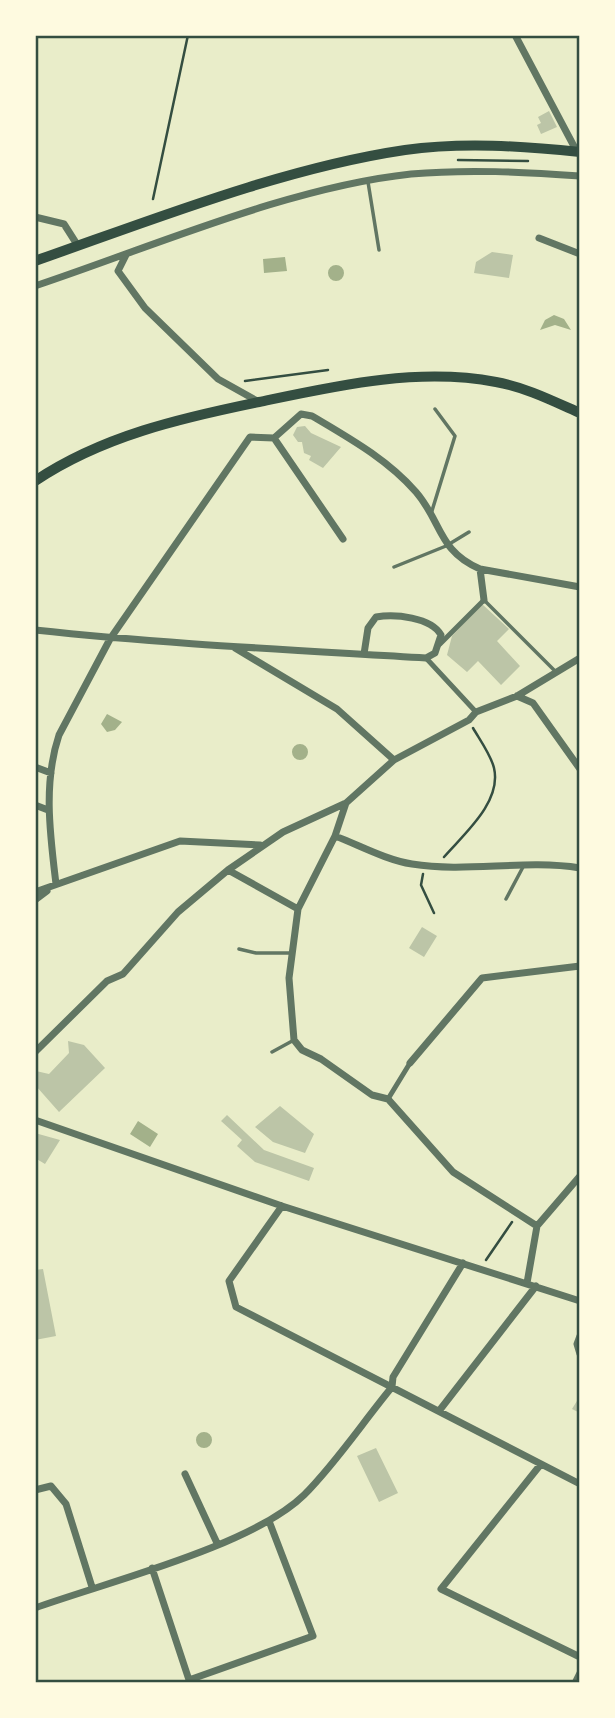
<svg xmlns="http://www.w3.org/2000/svg" width="615" height="1718" font-family="'Source Sans 3',sans-serif">
  <style>
    .water { fill: #a3b18a }
    .building { fill: #bcc5a7 }
    .lines { fill: none; stroke-linecap: round; stroke-linejoin: round }
    .path { stroke: #344e41; stroke-width: 2.5 }
    .service { stroke: #617663; stroke-width: 3.5 }
    .pedestrian { stroke: #617663; stroke-width: 5 }
    .minor { stroke: #617663; stroke-width: 7 }
    .trunk { stroke: #344e41; stroke-width: 10 }
    .neatline { fill: none; stroke: #344e41; stroke-width: 2.5 }
  </style>
  <rect width="100%" height="100%" fill="#e9edc9"/>
  <path class="water" d="M 285,257 L 287,271 L 264,273 L 263,259 Z
    M328 273a8 8 0 1 1 16 0a8 8 0 1 1-16 0Z
    M 554,315 L 564,319 L 571,330 L 555,325 L 540,330 L 545,320 Z
    M 107,714 L 122,722 L 115,730 L 107,732 L 101,724 Z
    M292 752a8 8 0 1 1 16 0a8 8 0 1 1-16 0Z
    M 138,1121 L 158,1134 L 150,1147 L 130,1134 Z
    M196 1440a8 8 0 1 1 16 0a8 8 0 1 1-16 0Z"/>
  <path class="building" d="M 549,111 L 557,127 L 541,134 L 537,125 L 541,123 L 538,117 Z
    M 492,252 L 513,255 L 509,278 L 474,273 L 476,262 Z
    M 305,426 L 311,433 L 341,447 L 323,468 L 309,460 L 311,456 L 304,453 L 302,442 L 298,442 L 293,435 L 297,427 Z
    M 482,604 L 509,629 L 497,641 L 520,666 L 501,685 L 478,661 L 467,672 L 447,655 L 452,636 Z
    M 422,927 L 437,936 L 424,957 L 409,948 Z
    M 68,1041 L 84,1045 L 105,1068 L 59,1112 L 36,1086 L 36,1071 L 49,1074 L 69,1053 Z
    M 280,1106 L 314,1134 L 305,1153 L 273,1142 L 255,1127 Z
    M 227,1115 L 264,1150 L 314,1168 L 309,1181 L 255,1162 L 237,1146 L 242,1140 L 221,1121 Z
    M 35,1133 L 60,1140 L 45,1164 L 35,1158 Z
    M 43,1269 L 56,1336 L 35,1340 L 35,1270 Z
    M 580,1396 L 580,1413 L 572,1409 Z
    M 376,1448 L 398,1493 L 379,1502 L 357,1456 Z"/>
  <g class="lines">
    <path class="path" d="M 458,160 L 528,161
      M 153,199 L 188,35
      M 245,381 L 328,370
      M 444,857 C 464,834 502,802 494,768 C 491,755 480,740 473,728
      M 423,874 L 421,885 L 434,913
      M 486,1260 L 512,1222"/>
    <path class="service" d="M 368,182 L 379,250
      M 431,514 L 455,436 L 435,409
      M 394,567 L 446,546 L 469,532
      M 485,601 L 555,671
      M 506,899 L 523,867
      M 239,949 L 256,953 L 292,953
      M 272,1052 L 294,1040"/>
    <path class="pedestrian" d="M 440,644 L 484,600
      M 426,658 L 476,712
      M 388,1099 L 410,1063"/>
    <path class="minor" d="M 515,35 L 577,152
      M 35,217 L 64,224 L 78,246
      M 539,238 L 580,254
      M 126,255 L 118,271 L 145,308 L 218,379 L 259,402
      M 35,286 C 152,247 289,187 411,174 C 467,169 524,172 580,176
      M 274,438 L 343,539
      M 480,569 L 484,600
      M 35,630 C 165,644 295,650 426,658 L 435,653 L 441,635 C 431,617 395,614 376,617 L 368,628 L 364,654
      M 235,648 L 337,709 L 394,760
      M 517,696 L 533,703 L 580,769
      M 35,767 L 51,773
      M 346,803 L 335,836 L 298,909 L 289,978 L 294,1040 L 302,1050 L 321,1059 L 372,1095 L 388,1099 L 453,1172 L 537,1226
      M 35,805 L 48,810
      M 335,836 C 359,845 386,860 412,864 C 467,873 524,859 580,868
      M 228,870 L 298,909
      M 56,884 C 50,834 43,783 59,735 L 110,639 L 250,437 L 274,438 L 301,414 L 312,416 C 349,438 387,459 416,492 C 442,522 438,551 480,569 L 580,587
      M 35,892 L 180,841 L 260,845
      M 35,900 L 47,891
      M 35,1052 L 107,981 L 123,974 L 178,912 L 228,870 L 283,832 L 346,803 L 394,760 L 469,720 L 476,712 L 517,696 L 580,658
      M 410,1063 L 482,978 L 580,966
      M 35,1120 L 282,1206 L 580,1301
      M 282,1206 L 229,1281 L 236,1307 L 580,1484
      M 527,1283 L 537,1226 L 580,1176
      M 580,1336 L 577,1344 L 580,1354
      M 439,1411 L 536,1286
      M 541,1464 L 441,1589 L 580,1657
      M 185,1474 L 217,1543
      M 35,1490 L 51,1486 L 66,1504 L 92,1587
      M 152,1568 L 190,1683
      M 35,1608 C 107,1582 252,1546 304,1495 C 336,1463 363,1422 392,1387 L 393,1377 L 463,1263
      M 189,1680 L 313,1636 L 269,1521
      M 575,1683 L 580,1673"/>
    <path class="trunk" d="M 35,261 C 152,220 283,168 405,150 C 462,142 523,146 580,152
      M 35,481 C 102,436 181,418 259,402 C 335,386 417,367 496,382 C 525,387 553,401 580,413"/>
  </g>
  <rect width="615" height="1718" fill="none" stroke="#fefae0" stroke-width="74"/>
  <rect x="37" y="37" width="541" height="1644" class="neatline"/>
</svg>
